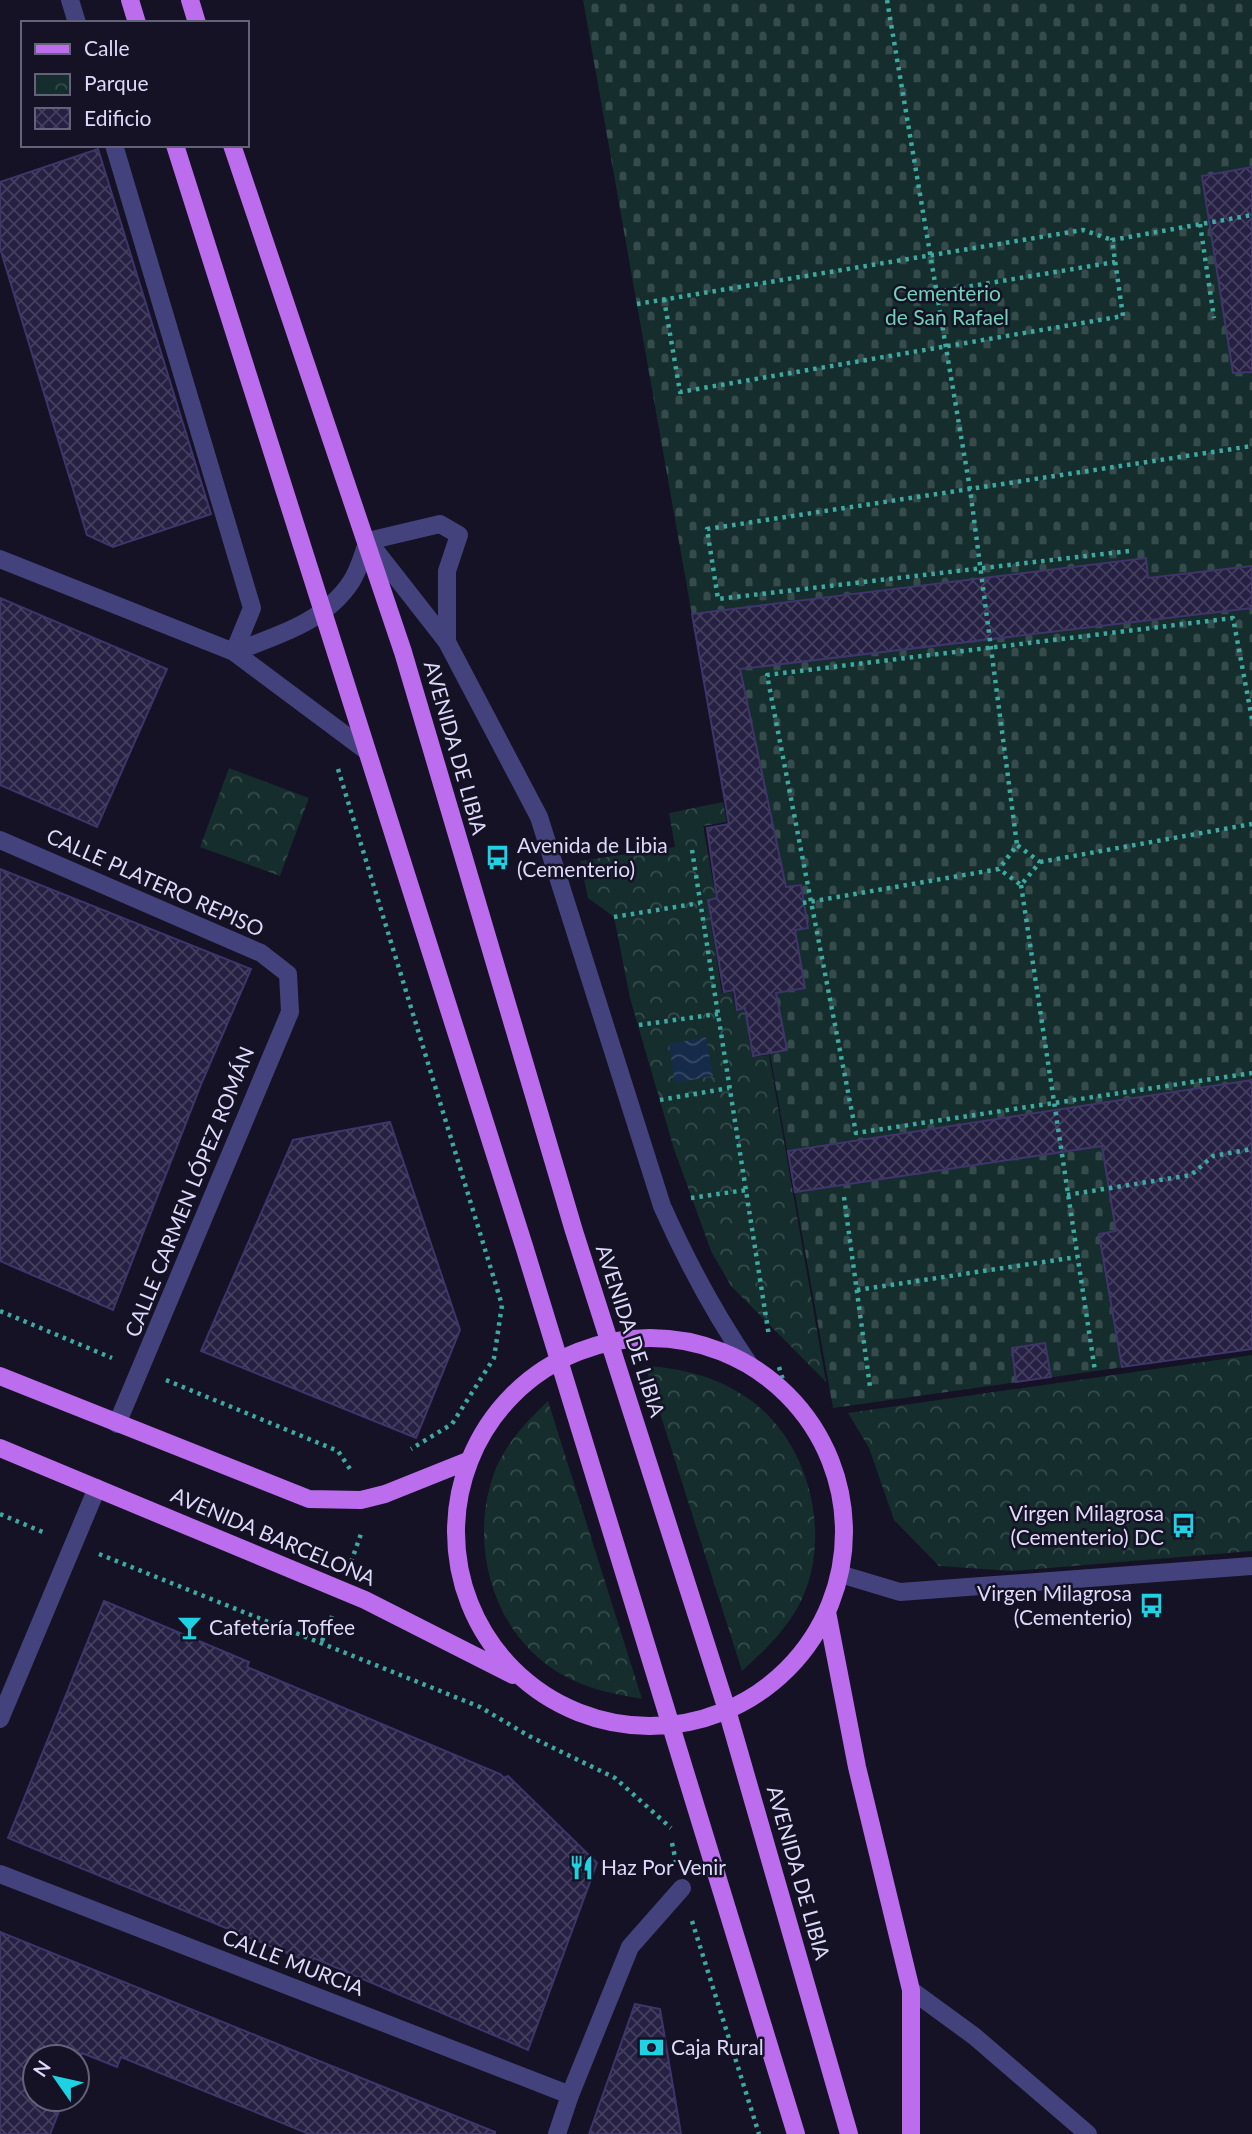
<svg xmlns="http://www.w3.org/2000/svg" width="1252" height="2134" font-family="Lato,sans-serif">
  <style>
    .cemetery { fill: url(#cemetery-stones) }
    .park { fill: url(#park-crowns) }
    .water { fill: url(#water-waves) }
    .building { fill: url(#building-cross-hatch); stroke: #3f356b; stroke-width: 2 }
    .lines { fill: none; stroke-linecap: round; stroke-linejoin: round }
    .path { stroke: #3ea9a1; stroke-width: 4.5; stroke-dasharray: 3.5 5; stroke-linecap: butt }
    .service { stroke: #44427d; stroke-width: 18 }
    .pedestrian { stroke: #44427d; stroke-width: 18 }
    .minor { stroke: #44427d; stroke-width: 18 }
    .tertiary { stroke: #44427d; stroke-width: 18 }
    .primary { stroke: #bb6ded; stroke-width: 18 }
    .labels { text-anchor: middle; stroke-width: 5; stroke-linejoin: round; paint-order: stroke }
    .park-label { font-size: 21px; fill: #6dd2b7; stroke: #141224 }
    .street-label { font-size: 21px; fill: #dcd9fa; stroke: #141224 }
    .poi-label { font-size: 21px; fill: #dcd9fa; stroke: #141224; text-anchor: start }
  </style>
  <defs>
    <pattern id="cemetery-stones" width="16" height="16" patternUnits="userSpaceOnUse" patternTransform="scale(1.75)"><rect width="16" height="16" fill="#152d2c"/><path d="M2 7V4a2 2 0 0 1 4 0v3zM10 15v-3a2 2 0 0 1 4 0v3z" fill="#364b4c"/></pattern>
    <pattern id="park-crowns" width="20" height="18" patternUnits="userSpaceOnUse" patternTransform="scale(1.75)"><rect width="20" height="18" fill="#152d2c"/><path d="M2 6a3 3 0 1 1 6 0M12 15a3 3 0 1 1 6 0" fill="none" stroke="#364b4c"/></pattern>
    <pattern id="water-waves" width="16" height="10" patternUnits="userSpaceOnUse" patternTransform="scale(1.75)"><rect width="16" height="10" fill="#162b49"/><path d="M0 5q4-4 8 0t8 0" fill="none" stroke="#374964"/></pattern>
    <pattern id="building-cross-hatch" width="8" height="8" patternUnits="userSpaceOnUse" patternTransform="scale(1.75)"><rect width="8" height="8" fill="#262042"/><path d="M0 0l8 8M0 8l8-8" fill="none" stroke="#45405e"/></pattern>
  </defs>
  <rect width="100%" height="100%" fill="#141224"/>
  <path class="cemetery" d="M 583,0 L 1252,0 L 1252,1349 L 833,1408 L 770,1054 L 753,1056 L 750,1035 L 759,1006 L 737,1010 L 734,991 L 724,992 L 716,942 L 718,898 L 707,828 L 729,824 Z"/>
  <path class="park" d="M 229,768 L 309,798 L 280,876 L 200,847 Z
    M 723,802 L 727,822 L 703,826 L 716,898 L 707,899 L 722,993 L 732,992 L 736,1011 L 758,1007 L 763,1031 L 748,1034 L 752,1057 L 769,1055 L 826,1382 L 731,1286 L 711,1251 L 674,1149 L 630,998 L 614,917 L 588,898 L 580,861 L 675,847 L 669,813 Z
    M 1252,1355 L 1252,1551 L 1012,1571 L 939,1566 L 894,1520 L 869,1448 L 848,1413 Z
    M 645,1366 C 681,1368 715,1376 746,1397 C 810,1439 835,1539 798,1607 C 783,1633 764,1651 742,1671 Z
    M 548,1401 L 642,1699 C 613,1694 587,1689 561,1674 C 491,1634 467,1540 496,1468 C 508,1441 527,1421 548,1401 Z"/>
  <path class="water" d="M 706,1037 L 713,1076 L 675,1083 L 669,1044 Z"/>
  <path class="building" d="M 98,149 L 211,514 L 113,547 L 87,535 L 0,248 L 0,182 Z
    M 1252,167 L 1252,372 L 1233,373 L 1202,176 Z
    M 1146,558 L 1148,578 L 1252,566 L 1252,608 L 740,669 L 786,887 L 801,885 L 808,928 L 795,930 L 805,988 L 776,993 L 787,1050 L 753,1056 L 745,1008 L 737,1010 L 734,990 L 724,992 L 708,900 L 717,898 L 707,828 L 729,824 L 692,614 Z
    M 0,598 L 167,669 L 97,827 L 0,785 Z
    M 0,869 L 251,969 L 202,1082 L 113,1310 L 0,1261 Z
    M 1252,1080 L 1252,1349 L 1122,1367 L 1099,1234 L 1116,1231 L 1102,1146 L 795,1192 L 788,1151 Z
    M 390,1122 L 460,1330 L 416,1438 L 201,1351 L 293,1140 Z
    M 1045,1343 L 1051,1377 L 1016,1382 L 1012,1348 Z
    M 104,1601 L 249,1662 L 247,1667 L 500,1774 L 504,1778 L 508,1776 L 597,1863 L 528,2050 L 314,1958 L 311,1963 L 8,1838 Z
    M 0,1932 L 495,2132 L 495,2134 L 309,2134 L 121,2057 L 117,2067 L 82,2053 L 77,2065 L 77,2057 L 35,2057 L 35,2099 L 64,2099 L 50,2134 L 0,2134 Z
    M 635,2004 L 660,2009 L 681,2134 L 589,2134 Z"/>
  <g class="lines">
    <path class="path" d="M 887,0 L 970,489 L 1017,845
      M 1200,224 L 1214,318
      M 936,292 L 1115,262
      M 664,299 L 680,392 L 1123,316 L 1112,240 L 1252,215
      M 637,304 L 1083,230 L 1112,240
      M 1129,551 L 718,599 L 707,529 L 1252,446
      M 1252,719 L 1233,618 L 767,675 L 856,1133 L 1252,1073
      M 338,769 L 502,1305 L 494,1358 L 452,1424 L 411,1449
      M 692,850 L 769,1336
      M 1040,862 L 1252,824
      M 1021,885 L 1095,1371
      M 803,903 L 999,869 L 1017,845 L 1040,862 L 1021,885 L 999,869
      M 614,917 L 700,903
      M 639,1025 L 718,1014
      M 660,1100 L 729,1088
      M 1067,1195 L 1191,1175 L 1213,1156 L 1252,1149
      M 844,1197 L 870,1387
      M 691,1198 L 746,1190
      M 857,1290 L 1077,1257
      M 0,1311 L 112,1358
      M 779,1367 L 787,1393
      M 166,1380 L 338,1451 L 350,1469
      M 0,1514 L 45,1533
      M 99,1554 L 480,1707 L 529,1736 L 615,1778 L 671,1828
      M 351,1562 L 362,1531
      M 322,1641 L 332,1616
      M 672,1843 L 676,1862
      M 692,1921 L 759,2134"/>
    <path class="service" d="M 70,0 L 77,23
      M 114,145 L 252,608 L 234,652
      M 368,541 L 440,524 L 459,535 L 447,571 L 447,642"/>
    <path class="pedestrian" d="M 570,2095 L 630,1947 L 682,1888"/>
    <path class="minor" d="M 368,541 L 447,642 L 539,817 L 662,1206 C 687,1262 714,1313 749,1364
      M 0,559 L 234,652 L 364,749
      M 234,652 C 276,636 325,622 351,582 C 359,570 363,553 368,541
      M 0,840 L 261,953 L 288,974 L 290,1012 L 117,1424
      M 0,1719 L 97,1488
      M 0,1874 L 570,2095 L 557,2134
      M 911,1990 L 974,2036 L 1088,2134"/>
    <path class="tertiary" d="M 840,1574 L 900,1592 L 1252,1566"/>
    <path class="primary" d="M 130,0 L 137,23
      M 190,0 L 197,23
      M 175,145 L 524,1246 L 796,2134
      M 232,145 L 403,652 L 574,1231 L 727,1710 L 849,2134
      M456 1532a194 194 0 1 1 388 0a194 194 0 1 1-388 0Z
      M 0,1376 L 309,1499 L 361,1500 L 385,1494 L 470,1460
      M 0,1448 L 365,1600 L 513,1675
      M 827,1612 L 857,1767 L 911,1990 L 911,2134"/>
  </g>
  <defs>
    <symbol id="bus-bare" viewBox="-9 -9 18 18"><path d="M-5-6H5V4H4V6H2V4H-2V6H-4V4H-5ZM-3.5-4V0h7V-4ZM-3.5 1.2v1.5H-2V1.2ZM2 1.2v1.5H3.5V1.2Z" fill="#1cd2e3" stroke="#141224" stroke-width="2.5" paint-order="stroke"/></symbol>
    <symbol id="bar-bare" viewBox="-9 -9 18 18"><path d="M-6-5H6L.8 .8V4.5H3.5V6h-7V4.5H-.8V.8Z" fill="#1cd2e3" stroke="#141224" stroke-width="2.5" paint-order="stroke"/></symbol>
    <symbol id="restaurant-bare" viewBox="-9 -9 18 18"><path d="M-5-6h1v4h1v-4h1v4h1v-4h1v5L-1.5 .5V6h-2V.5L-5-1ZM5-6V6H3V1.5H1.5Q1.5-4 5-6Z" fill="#1cd2e3" stroke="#141224" stroke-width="2.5" paint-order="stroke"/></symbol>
    <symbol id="bank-bare" viewBox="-9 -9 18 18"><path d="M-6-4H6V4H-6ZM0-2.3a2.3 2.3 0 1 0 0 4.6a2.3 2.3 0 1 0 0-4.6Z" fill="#1cd2e3" stroke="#141224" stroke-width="2.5" paint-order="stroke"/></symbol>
  </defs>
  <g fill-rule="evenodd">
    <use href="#bus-bare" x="480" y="840" width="35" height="35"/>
    <use href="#bus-bare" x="1166" y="1508" width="35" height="35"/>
    <use href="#bus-bare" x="1134" y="1588" width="35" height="35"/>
    <use href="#bar-bare" x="172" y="1610" width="35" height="35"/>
    <use href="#restaurant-bare" x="564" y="1850" width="35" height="35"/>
    <use href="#bank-bare" x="634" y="2030" width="35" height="35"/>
  </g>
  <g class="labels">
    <g class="park-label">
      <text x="947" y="301">Cementerio<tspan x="947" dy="24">de San Rafael</tspan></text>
    </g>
    <g class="street-label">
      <text transform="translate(455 748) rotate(74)" y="7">AVENIDA DE LIBIA</text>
      <text transform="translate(155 883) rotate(24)" y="7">CALLE PLATERO REPISO</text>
      <text transform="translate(190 1192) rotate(-68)" y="7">CALLE CARMEN LÓPEZ ROMÁN</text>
      <text transform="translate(630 1331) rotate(72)" y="7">AVENIDA DE LIBIA</text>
      <text transform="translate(273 1537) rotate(23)" y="7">AVENIDA BARCELONA</text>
      <text transform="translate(798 1873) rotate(74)" y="7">AVENIDA DE LIBIA</text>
      <text transform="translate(293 1963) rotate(21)" y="7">CALLE MURCIA</text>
    </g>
    <g class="poi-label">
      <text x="517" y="853">Avenida de Libia<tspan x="517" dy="24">(Cementerio)</tspan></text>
      <text x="1164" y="1521" text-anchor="end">Virgen Milagrosa<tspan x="1164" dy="24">(Cementerio) DC</tspan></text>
      <text x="1132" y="1601" text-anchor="end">Virgen Milagrosa<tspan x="1132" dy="24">(Cementerio)</tspan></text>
      <text x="209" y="1635">Cafetería Toffee</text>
      <text x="601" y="1875">Haz Por Venir</text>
      <text x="671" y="2055">Caja Rural</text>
    </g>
  </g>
  <rect x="21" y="21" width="228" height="126" fill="#141224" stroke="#64627a" stroke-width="2"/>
  <rect x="35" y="44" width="35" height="10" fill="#bb6ded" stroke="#64627a" stroke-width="2"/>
  <text x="84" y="56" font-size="21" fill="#dcd9fa">Calle</text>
  <rect x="35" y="74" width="35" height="21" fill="url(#park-crowns)" stroke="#64627a" stroke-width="2"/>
  <text x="84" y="91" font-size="21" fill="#dcd9fa">Parque</text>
  <rect x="35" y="108" width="35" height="21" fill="url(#building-cross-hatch)" stroke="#64627a" stroke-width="2"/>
  <text x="84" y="126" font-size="21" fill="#dcd9fa">Edificio</text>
  <g transform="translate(56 2078) rotate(304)"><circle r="33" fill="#141224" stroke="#64627a" stroke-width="2"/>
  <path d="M0-5L12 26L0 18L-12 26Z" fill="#1cd2e3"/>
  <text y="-10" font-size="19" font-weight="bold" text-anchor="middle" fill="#dcd9fa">N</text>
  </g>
</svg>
